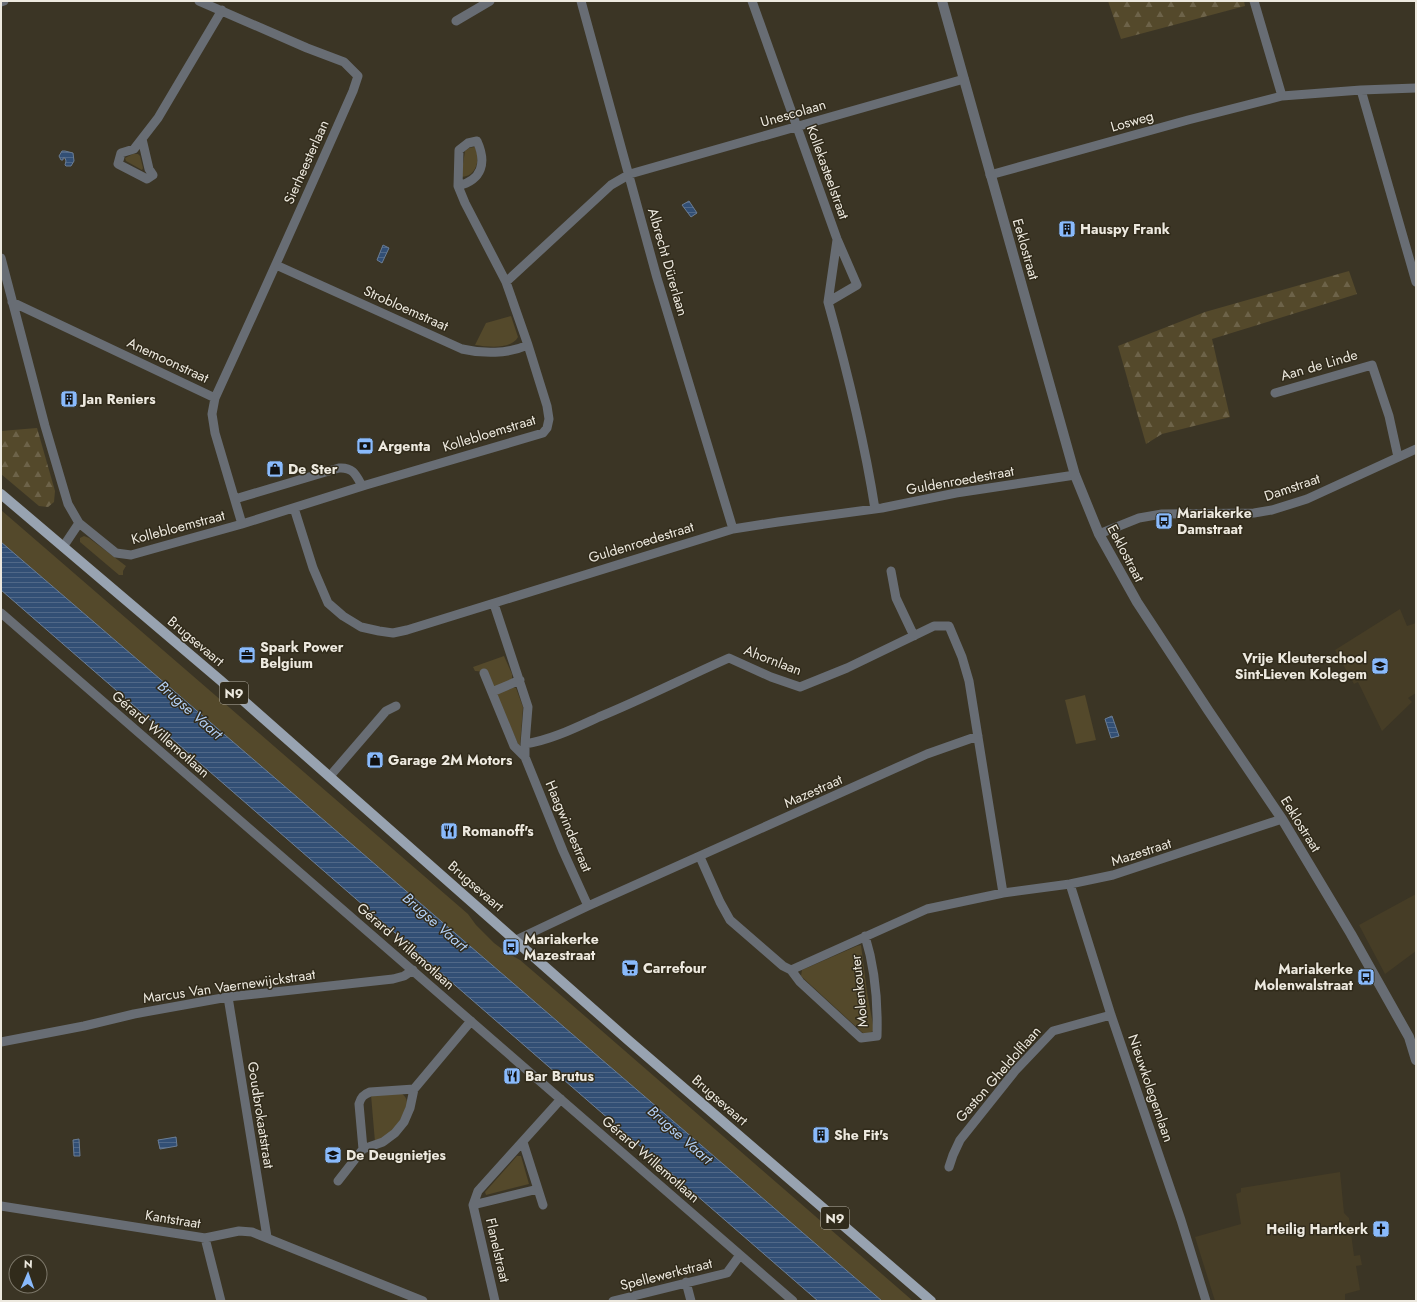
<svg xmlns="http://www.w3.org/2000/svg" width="1417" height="1302" font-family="Jost,sans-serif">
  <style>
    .built { fill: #463d26 }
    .grass { fill: #54492b }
    .forest { fill: url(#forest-firs) }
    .water { fill: url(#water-rules); stroke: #6a7d95 }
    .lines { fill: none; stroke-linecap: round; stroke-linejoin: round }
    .minor { stroke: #686d74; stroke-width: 9 }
    .tertiary { stroke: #686d74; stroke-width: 10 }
    .primary { stroke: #98a3b1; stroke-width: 10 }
    .labels { text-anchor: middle; stroke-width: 3; stroke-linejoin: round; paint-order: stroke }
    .shield { fill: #312b1b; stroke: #b5b0a4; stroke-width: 1 }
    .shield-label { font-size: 13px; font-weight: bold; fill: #ede9df }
    .street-label { font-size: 14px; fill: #ede9df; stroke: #312b1b }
    .poi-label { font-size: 14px; font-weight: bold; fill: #ede9df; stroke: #312b1b; text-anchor: start }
    .water-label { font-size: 15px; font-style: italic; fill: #b2cff5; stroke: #312b1b }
  </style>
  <defs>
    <pattern id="forest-firs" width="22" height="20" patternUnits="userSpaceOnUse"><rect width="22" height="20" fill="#54492b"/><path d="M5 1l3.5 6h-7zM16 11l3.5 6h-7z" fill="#6d6349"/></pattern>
    <pattern id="water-rules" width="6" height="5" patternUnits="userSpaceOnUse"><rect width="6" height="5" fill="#324f75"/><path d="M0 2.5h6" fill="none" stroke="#506888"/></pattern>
  </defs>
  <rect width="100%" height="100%" fill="#3b3525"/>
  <path class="built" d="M 1400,609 L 1407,626 L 1416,623 L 1416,693 L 1408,698 L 1412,702 L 1382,731 L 1358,682 L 1354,684 L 1335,650 Z
    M 1416,894 L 1416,951 L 1385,974 L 1359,925 Z
    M 1340,1172 L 1344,1213 L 1349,1218 L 1354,1256 L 1360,1255 L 1362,1265 L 1356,1266 L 1360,1290 L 1345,1294 L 1345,1301 L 1215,1301 L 1195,1237 L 1241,1224 L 1236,1194 L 1241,1192 L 1241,1188 Z"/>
  <path class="grass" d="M 475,147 C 481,160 476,177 461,177 L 465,151 L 469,148 Z
    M 133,154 L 138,154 L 140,156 L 143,168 L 142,170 L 126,161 L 125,158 Z
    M 511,316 L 518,337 C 511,350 488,347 475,345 L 486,323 Z
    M 1,510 L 468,914 L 476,925 L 494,943 L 506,952 L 520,960 L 541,978 L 913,1301 L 882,1301 L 1,542 Z
    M 84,536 L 89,538 L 126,566 L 123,571 L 123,575 L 119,575 L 80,542 L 80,538 Z
    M 504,656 L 512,674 L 512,681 L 499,687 L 493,686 L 486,672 L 475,671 L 473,667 Z
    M 511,687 L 516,688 L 523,707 L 520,745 L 519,746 L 496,694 Z
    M 1085,695 L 1096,740 L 1076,744 L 1065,700 Z
    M 861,945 L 867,992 L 874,1030 L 870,1033 L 864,1034 L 801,976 L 802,970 L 857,946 Z
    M 401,1093 C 408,1098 408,1102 405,1110 C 399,1125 390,1135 375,1142 L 371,1095 Z
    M 517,1156 L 521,1156 L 529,1184 L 486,1195 L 485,1192 Z"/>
  <path class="forest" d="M 1108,1 L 1244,1 L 1245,6 L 1121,39 Z
    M 1349,271 L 1357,294 L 1212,339 L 1230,417 L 1162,434 L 1146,444 L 1118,346 L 1205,312 Z
    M 37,428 L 55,491 L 54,502 L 48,507 L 39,506 L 1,474 L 1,431 Z"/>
  <path class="water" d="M 62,151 L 65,151 L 73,153 L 74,161 L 71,166 L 66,166 L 65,165 L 66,161 L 65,158 L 63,158 L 63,160 L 61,160 L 59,156 Z
    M 689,201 L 697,213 L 691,217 L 682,205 Z
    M 383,245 L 389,248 L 382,263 L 377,260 Z
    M 1,542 L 882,1301 L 818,1301 L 1,590 Z
    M 1112,716 L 1119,736 L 1111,738 L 1105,719 Z
    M 176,1137 L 177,1146 L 160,1149 L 158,1140 Z
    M 79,1139 L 80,1156 L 74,1156 L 73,1140 Z"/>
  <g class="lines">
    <path class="minor" d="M 199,1 L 307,48 L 344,62 L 358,76 L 353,91 C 308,193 262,296 215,398 L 212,414 L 215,433 L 242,524
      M 581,1 L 657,278 L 733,529
      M 752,1 L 837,239 L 857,285 L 828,302 C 847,370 864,439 875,509
      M 1254,1 L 1282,96
      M 1,2 L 4,1
      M 456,21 L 490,1
      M 1361,90 L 1416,282
      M 142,139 L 149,169 L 153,175 L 147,179 L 118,164 L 121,153 L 134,149 L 158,118 L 222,10
      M 990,175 L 1188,120 L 1282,96 L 1361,90 L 1416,88
      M 1,258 L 45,426 L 68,504 L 79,523 L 63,547
      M 276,265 L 462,349 C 483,354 508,354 528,345
      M 506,282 L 611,185 L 630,174 L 964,79
      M 12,302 L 215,398
      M 828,302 L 837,240
      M 1275,393 L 1372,365 L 1389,416 L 1398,457
      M 235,499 L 339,468 C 353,467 356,475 362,486
      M 294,508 L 313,568 L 328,603 L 343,616 L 361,627 L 379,631 L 393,633 L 407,630 L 733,529 L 778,522 L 882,508 L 956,493 L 1075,475
      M 79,523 L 116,553 L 131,555 L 242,524 L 366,485 L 543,433 L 547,428 L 549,419 L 547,406 L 528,345 L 506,282 L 465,203 L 458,186 C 482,180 487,163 477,141 L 468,143 L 459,150 L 458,186
      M 1099,534 L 1139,518 L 1162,514 L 1254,513 L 1272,510 L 1307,499 L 1416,449
      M 891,571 L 896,598 L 914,636
      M 494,604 L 528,707 L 525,744 L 525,757 L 563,851 L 588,906
      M 1,613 L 793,1301
      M 484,673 L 514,746 L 525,757
      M 492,692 L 520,680
      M 525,744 C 551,740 575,728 599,717 C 643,699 686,677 729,658 L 771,677 L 800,687 L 847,668 L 934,626 L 949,626 L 962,657 L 969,681 L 1003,893
      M 330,776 L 386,711 L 396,706
      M 700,857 L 720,902 L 730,920 L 783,966 L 791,970 L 800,982 L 861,1038 L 877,1036 C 878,1002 875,968 865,936
      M 1070,884 L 1111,1015 L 1181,1220 L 1206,1301
      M 516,940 L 588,906 L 927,754 L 978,736
      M 791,970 L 927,909 L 1003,893 L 1070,884 L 1113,875 L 1282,819
      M 228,997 L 267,1237
      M 1,1042 L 84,1026 L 134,1014 L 228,997 L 393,979 L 404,976 L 413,970
      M 414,1089 L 370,1092 C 363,1095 361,1097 359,1104 L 363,1149 L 383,1142 L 395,1133 L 404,1122 L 410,1108 L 414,1089 L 471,1021
      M 523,1142 L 543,1205
      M 949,1167 L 953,1155 L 960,1140 L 1015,1071 L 1053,1031 L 1111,1015
      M 338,1181 L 363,1149
      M 473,1205 L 538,1189
      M 1,1206 L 205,1238 L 239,1231 L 252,1232 L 423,1301
      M 205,1238 L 221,1301
      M 686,1282 L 691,1301
      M 495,1301 L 473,1205 L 478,1191 L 561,1099
      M 613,1301 L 727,1273 L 740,1255"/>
    <path class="tertiary" d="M 942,1 L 1075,475 L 1099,534 L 1137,602 L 1208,710 L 1282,819 L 1351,934 L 1409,1037 L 1416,1060"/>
    <path class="primary" d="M 1,494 L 220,680 L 628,1040 L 931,1301"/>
  </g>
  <defs>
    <symbol id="building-square" viewBox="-11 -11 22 22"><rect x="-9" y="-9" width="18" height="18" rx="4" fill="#89bafc" stroke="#312b1b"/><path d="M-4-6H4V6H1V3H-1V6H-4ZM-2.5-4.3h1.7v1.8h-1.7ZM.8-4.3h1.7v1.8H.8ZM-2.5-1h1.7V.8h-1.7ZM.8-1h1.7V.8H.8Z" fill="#111"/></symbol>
    <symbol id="bank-square" viewBox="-11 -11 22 22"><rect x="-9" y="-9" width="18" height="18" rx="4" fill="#89bafc" stroke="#312b1b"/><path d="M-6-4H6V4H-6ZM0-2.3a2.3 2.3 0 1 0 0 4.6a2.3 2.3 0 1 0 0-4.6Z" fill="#111"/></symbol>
    <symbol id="shop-square" viewBox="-11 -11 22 22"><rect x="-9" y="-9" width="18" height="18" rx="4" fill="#89bafc" stroke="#312b1b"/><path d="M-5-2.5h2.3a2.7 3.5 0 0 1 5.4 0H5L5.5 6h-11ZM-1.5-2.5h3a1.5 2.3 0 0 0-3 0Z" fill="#111"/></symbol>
    <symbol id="bus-square" viewBox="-11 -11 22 22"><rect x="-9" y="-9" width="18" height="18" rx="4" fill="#89bafc" stroke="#312b1b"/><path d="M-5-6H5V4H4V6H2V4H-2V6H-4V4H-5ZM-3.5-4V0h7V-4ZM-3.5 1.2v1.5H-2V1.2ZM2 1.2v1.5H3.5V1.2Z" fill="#111"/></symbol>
    <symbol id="office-square" viewBox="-11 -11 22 22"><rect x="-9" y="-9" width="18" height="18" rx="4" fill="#89bafc" stroke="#312b1b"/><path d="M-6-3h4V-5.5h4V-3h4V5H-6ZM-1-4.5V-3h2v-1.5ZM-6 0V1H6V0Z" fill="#111"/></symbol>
    <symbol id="school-square" viewBox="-11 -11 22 22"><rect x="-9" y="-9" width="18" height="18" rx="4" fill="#89bafc" stroke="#312b1b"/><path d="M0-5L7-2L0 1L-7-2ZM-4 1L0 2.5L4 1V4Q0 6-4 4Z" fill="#111"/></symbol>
    <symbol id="restaurant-square" viewBox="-11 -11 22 22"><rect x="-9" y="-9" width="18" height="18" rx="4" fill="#89bafc" stroke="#312b1b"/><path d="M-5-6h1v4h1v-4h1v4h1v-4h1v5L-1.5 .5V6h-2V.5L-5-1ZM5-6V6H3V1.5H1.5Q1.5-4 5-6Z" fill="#111"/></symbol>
    <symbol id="supermarket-square" viewBox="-11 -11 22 22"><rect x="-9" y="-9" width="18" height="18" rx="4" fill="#89bafc" stroke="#312b1b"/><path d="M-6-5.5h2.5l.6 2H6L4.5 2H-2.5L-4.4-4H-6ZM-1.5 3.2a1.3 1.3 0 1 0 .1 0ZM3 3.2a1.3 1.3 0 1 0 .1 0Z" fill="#111"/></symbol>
    <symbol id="church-square" viewBox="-11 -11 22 22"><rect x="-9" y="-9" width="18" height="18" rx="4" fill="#89bafc" stroke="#312b1b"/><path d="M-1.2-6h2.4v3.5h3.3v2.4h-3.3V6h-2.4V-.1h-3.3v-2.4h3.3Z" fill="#111"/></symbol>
  </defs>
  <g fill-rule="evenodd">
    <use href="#building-square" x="1057" y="219" width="20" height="20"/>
    <use href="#building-square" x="59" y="389" width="20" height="20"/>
    <use href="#bank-square" x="355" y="436" width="20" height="20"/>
    <use href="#shop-square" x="265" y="459" width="20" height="20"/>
    <use href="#bus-square" x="1154" y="511" width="20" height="20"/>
    <use href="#office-square" x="237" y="645" width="20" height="20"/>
    <use href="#school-square" x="1370" y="656" width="20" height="20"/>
    <use href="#shop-square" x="365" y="750" width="20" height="20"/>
    <use href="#restaurant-square" x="439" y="821" width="20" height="20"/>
    <use href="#bus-square" x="501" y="937" width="20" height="20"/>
    <use href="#supermarket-square" x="620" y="958" width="20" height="20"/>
    <use href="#bus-square" x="1356" y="967" width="20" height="20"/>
    <use href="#restaurant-square" x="502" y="1066" width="20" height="20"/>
    <use href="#building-square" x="811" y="1125" width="20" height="20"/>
    <use href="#school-square" x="323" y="1145" width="20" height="20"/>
    <use href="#church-square" x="1371" y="1219" width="20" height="20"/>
  </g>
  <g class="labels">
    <g class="shield">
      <rect x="220" y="682" width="28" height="22" rx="3"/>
      <rect x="821" y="1207" width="28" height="22" rx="3"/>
    </g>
    <g class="shield-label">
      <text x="234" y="698">N9</text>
      <text x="835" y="1223">N9</text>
    </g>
    <g class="street-label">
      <text transform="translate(793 113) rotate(-16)" y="5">Unescolaan</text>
      <text transform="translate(1132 121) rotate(-16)" y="5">Losweg</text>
      <text transform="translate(306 162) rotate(-66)" y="5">Sierheesterlaan</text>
      <text transform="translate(828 172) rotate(70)" y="5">Kollekasteelstraat</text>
      <text transform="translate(1026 249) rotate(74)" y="5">Eeklostraat</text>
      <text transform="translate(668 262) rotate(74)" y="5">Albrecht Dürerlaan</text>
      <text transform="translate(406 308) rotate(24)" y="5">Strobloemstraat</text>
      <text transform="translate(168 360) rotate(25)" y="5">Anemoonstraat</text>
      <text transform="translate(1319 365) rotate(-16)" y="5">Aan de Linde</text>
      <text transform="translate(489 433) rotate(-17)" y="5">Kollebloemstraat</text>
      <text transform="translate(960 480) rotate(-10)" y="5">Guldenroedestraat</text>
      <text transform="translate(1292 487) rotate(-19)" y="5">Damstraat</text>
      <text transform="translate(178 527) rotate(-15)" y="5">Kollebloemstraat</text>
      <text transform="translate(641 542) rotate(-17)" y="5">Guldenroedestraat</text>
      <text transform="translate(1126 553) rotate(62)" y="5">Eeklostraat</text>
      <text transform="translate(196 641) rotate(40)" y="5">Brugsevaart</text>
      <text transform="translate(773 660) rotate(21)" y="5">Ahornlaan</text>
      <text transform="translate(161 734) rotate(41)" y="5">Gérard Willemotlaan</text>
      <text transform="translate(813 791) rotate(-24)" y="5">Mazestraat</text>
      <text transform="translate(1301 824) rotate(58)" y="5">Eeklostraat</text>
      <text transform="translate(569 826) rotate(67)" y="5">Haagwindestraat</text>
      <text transform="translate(1141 852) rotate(-18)" y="5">Mazestraat</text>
      <text transform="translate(476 886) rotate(41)" y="5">Brugsevaart</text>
      <text transform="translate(406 946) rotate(41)" y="5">Gérard Willemotlaan</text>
      <text transform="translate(229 986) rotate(-8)" y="5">Marcus Van Vaernewijckstraat</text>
      <text transform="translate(859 991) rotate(-96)" y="5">Molenkouter</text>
      <text transform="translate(998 1074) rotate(-49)" y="5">Gaston Gheldolflaan</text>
      <text transform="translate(1151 1088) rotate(71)" y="5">Nieuwkolegemlaan</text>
      <text transform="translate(720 1100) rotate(41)" y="5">Brugsevaart</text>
      <text transform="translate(261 1115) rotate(81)" y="5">Goudbrokaatstraat</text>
      <text transform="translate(651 1159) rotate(41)" y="5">Gérard Willemotlaan</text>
      <text transform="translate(173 1219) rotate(9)" y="5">Kantstraat</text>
      <text transform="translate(498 1250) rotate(77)" y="5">Flanelstraat</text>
      <text transform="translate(666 1274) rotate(-14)" y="5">Spellewerkstraat</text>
    </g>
    <g class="poi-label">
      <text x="1080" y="234">Hauspy Frank</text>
      <text x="82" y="404">Jan Reniers</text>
      <text x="378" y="451">Argenta</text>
      <text x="288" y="474">De Ster</text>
      <text x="1177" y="518">Mariakerke<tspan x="1177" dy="16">Damstraat</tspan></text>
      <text x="260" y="652">Spark Power<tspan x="260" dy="16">Belgium</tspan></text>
      <text x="1367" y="663" text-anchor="end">Vrije Kleuterschool<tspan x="1367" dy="16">Sint-Lieven Kolegem</tspan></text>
      <text x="388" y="765">Garage 2M Motors</text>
      <text x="462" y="836">Romanoff's</text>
      <text x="524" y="944">Mariakerke<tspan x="524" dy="16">Mazestraat</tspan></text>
      <text x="643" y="973">Carrefour</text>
      <text x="1353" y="974" text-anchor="end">Mariakerke<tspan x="1353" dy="16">Molenwalstraat</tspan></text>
      <text x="525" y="1081">Bar Brutus</text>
      <text x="834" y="1140">She Fit's</text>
      <text x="346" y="1160">De Deugnietjes</text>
      <text x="1368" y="1234" text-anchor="end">Heilig Hartkerk</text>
    </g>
    <g class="water-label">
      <text transform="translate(190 710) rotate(41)" y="5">Brugse Vaart</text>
      <text transform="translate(435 922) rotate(41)" y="5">Brugse Vaart</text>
      <text transform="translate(680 1135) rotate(41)" y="5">Brugse Vaart</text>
    </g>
  </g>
  <rect width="1417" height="1302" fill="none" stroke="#ede9df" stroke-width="4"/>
  <g transform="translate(28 1274) rotate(2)"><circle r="19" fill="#312b1b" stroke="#7c7769"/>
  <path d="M0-3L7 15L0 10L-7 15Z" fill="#89bafc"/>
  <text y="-6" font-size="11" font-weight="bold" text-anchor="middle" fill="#ede9df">N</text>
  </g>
</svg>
